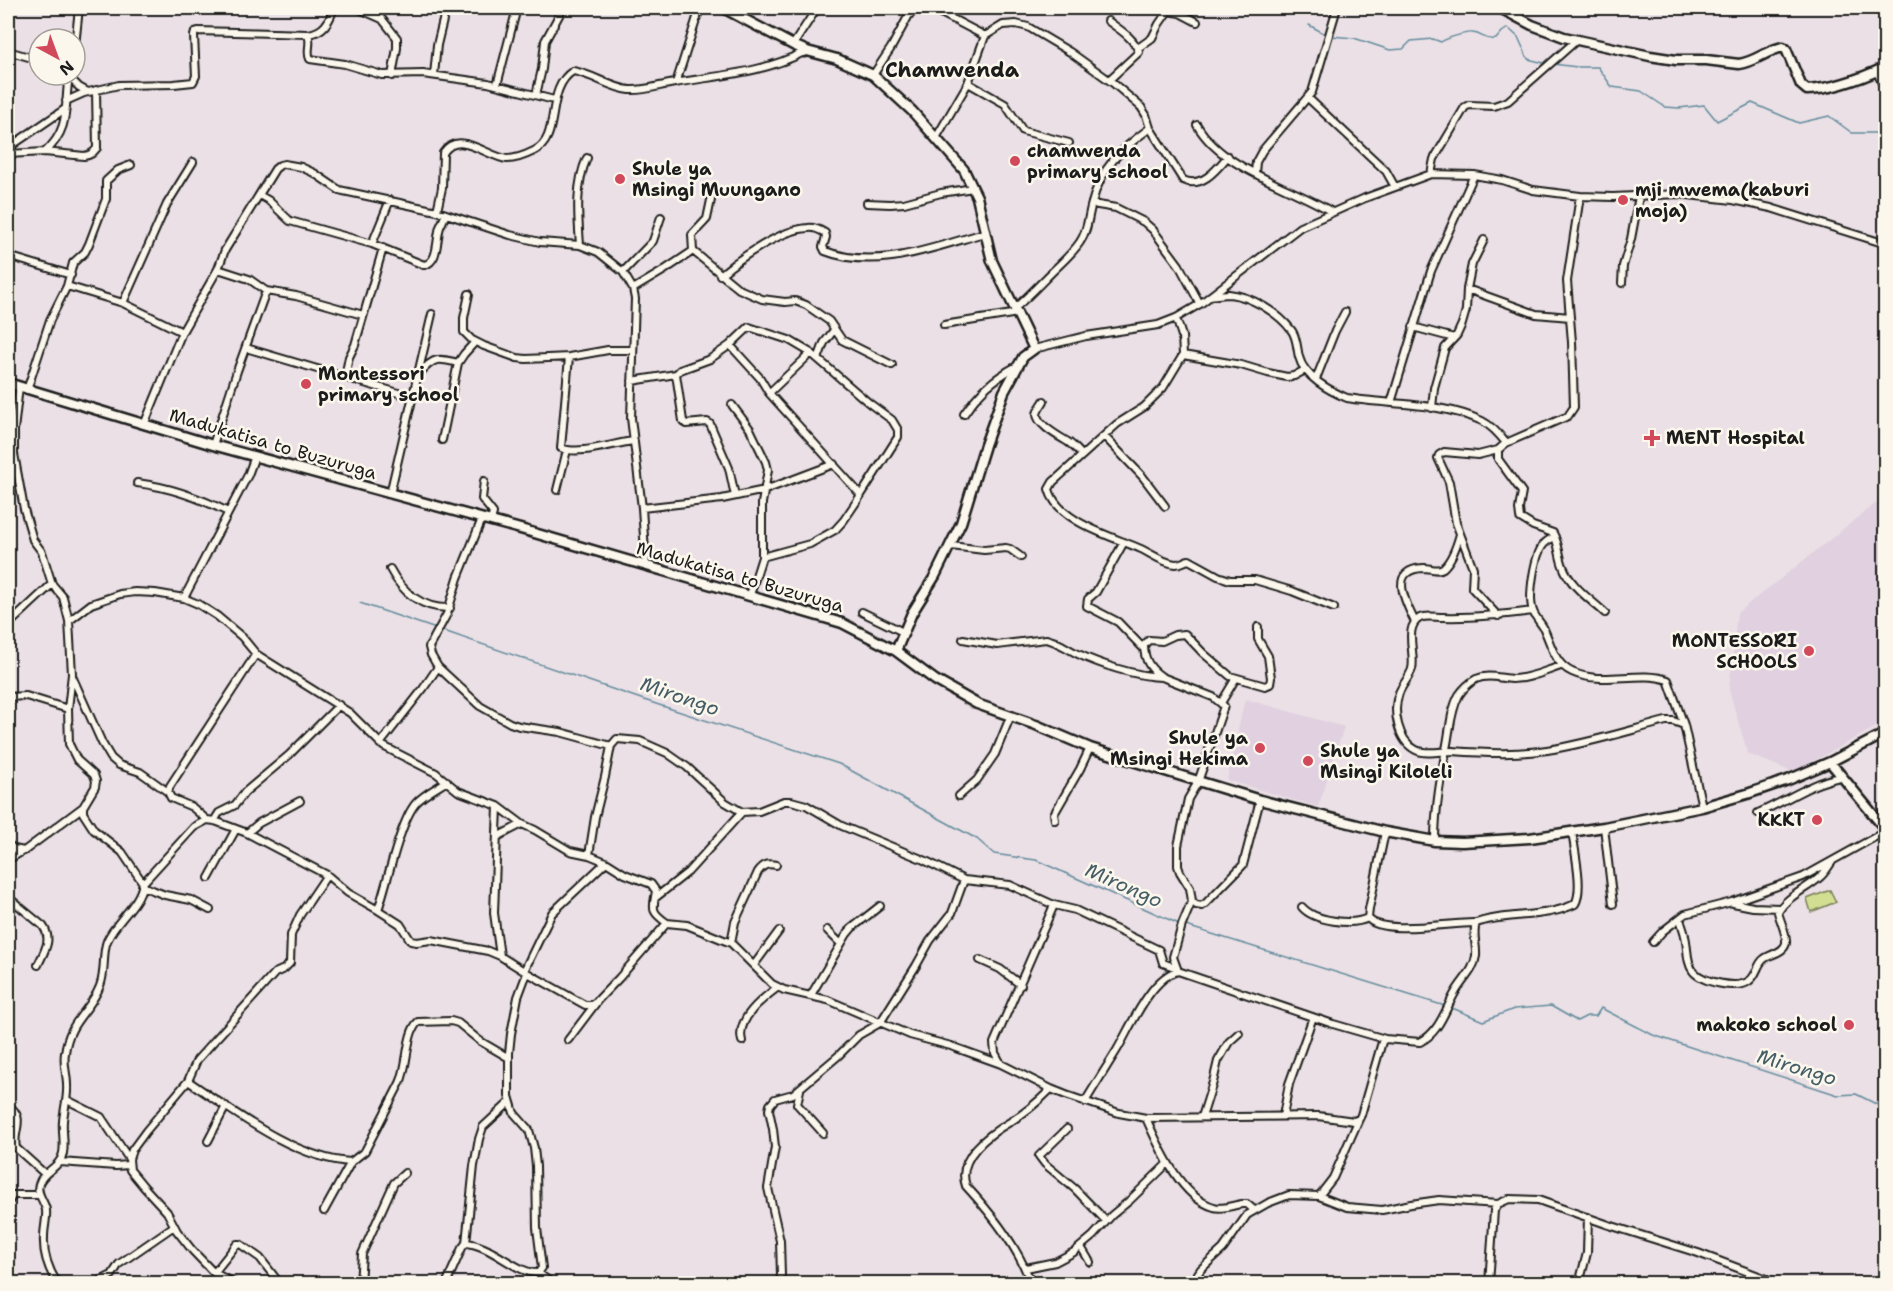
<svg xmlns="http://www.w3.org/2000/svg" width="1893" height="1291" font-family="'Shantell Sans',sans-serif">
  <style>
    .built { fill: #e0d0e0 }
    .green { fill: #d2df93; stroke: #777e58; stroke-width: 1.5 }
    .lines { fill: none; stroke-linecap: round; stroke-linejoin: round }
    .stream { stroke: #628b9d; stroke-width: 1.5 }
    .street-casing { stroke: #1c1c1c; stroke-width: 10 }
    .secondary-casing { stroke: #1c1c1c; stroke-width: 13 }
    .street { stroke: #fbf7ec; stroke-width: 6 }
    .secondary { stroke: #fbf7ec; stroke-width: 8 }
    .poi-dot { fill: #d1495b; stroke: #fbf7ec; stroke-width: 2 }
    .labels { text-anchor: middle; stroke-width: 5; stroke-linejoin: round; paint-order: stroke }
    .poi-label { font-size: 18px; font-weight: bold; fill: #1c1c1c; stroke: #fbf7ec; text-anchor: start }
    .street-label { font-size: 18px; fill: #1c1c1c; stroke: #fbf7ec }
    .water-label { font-size: 20px; font-style: italic; fill: #455d67; stroke: #fbf7ec }
    .quarter-label { font-size: 21px; font-weight: bold; fill: #1c1c1c; stroke: #fbf7ec }
  </style>
  <rect width="100%" height="100%" fill="#ebe0e5"/>
  <filter id="ink" filterUnits="userSpaceOnUse"><feTurbulence type="fractalNoise" baseFrequency=".0167" numOctaves="2"/><feDisplacementMap in="SourceGraphic" scale="12" xChannelSelector="R" yChannelSelector="G"/><feConvolveMatrix kernelMatrix="1 2 1 2 8 2 1 2 1" color-interpolation-filters="sRGB"/></filter>
  <g filter="url(#ink)">
    <path class="built" d="M 1875,504 L 1886,504 L 1885,722 L 1793,772 L 1748,754 L 1729,690 L 1737,613 Z
      M 1245,699 L 1344,727 L 1318,807 L 1227,780 Z"/>
    <path class="green" d="M 1830,890 L 1836,902 L 1811,912 L 1807,899 Z"/>
    <g class="lines">
      <path class="stream" d="M 1309,25 L 1327,35
        M 1331,36 L 1354,38 L 1390,50 L 1403,49 L 1411,41 L 1433,39 L 1441,42 C 1447,38 1466,32 1473,33 C 1483,34 1484,41 1496,39 L 1502,32 L 1508,28 L 1518,37 L 1528,59 L 1548,64
        M 1553,64 L 1577,67 L 1598,67 L 1612,87 L 1641,91 L 1665,107 L 1679,108 L 1704,105 L 1717,121 L 1752,103 L 1799,123 L 1829,116 L 1852,133 L 1877,133 L 1886,135
        M 360,603 L 436,629
        M 441,630 L 647,701 L 839,764 L 977,839 L 994,854 L 1036,860 L 1179,924
        M 1183,925 L 1445,1006
        M 1450,1007 L 1483,1021 L 1514,1009 L 1551,1006 L 1577,1021 L 1587,1016 L 1596,1016 L 1601,1008 L 1653,1035 L 1838,1095 L 1856,1094 L 1886,1109"/>
      <defs>
        <path id="street" d="M 357,8 L 382,19 L 397,38 L 397,48 L 392,76
          M 1108,21 C 1119,29 1134,38 1139,52 L 1109,80
          M 308,34 C 324,32 329,22 334,8
          M 793,45 L 817,8
          M 75,46 L 79,8
          M 1138,48 L 1152,38 L 1159,24 L 1168,11 L 1180,13 L 1197,22
          M 8,51 L 39,60
          M 1877,71 L 1886,93
          M 67,75 L 79,87 L 88,92
          M 434,75 L 437,45 L 446,8
          M 873,75 L 891,48 L 909,15 L 916,10 L 924,9 L 943,14 L 985,36
          M 676,83 L 700,8
          M 968,83 L 1005,104 L 1023,131 L 1069,143
          M 497,85 L 517,8
          M 536,95 L 542,69 L 545,41 L 563,8
          M 1308,98 L 1386,171 L 1395,187
          M 66,101 L 84,93 L 119,85 L 174,84 L 193,82 L 196,76 L 194,36 L 195,32 L 198,31 L 308,34 C 312,43 306,51 310,59 L 345,64 L 382,75 L 423,74 L 488,83 L 554,100
          M 1197,125 C 1223,170 1290,186 1332,212
          M 936,138 L 968,83 L 985,36 L 1003,25 L 1016,24 L 1028,27 L 1070,52 L 1113,83 L 1141,107 L 1146,115 L 1150,128 L 1183,180 C 1202,189 1217,169 1228,156
          M 8,148 L 65,109
          M 45,152 L 84,156 C 91,155 93,153 97,148 L 96,90
          M 8,154 L 45,152 C 71,129 64,106 69,75
          M 1255,173 L 1256,162 L 1262,151 L 1312,92 L 1337,8
          M 1431,174 L 1434,159 L 1465,107 L 1469,105 L 1494,106 L 1508,101 L 1578,39
          M 259,195 L 268,200 L 290,221 L 372,244 L 424,265 C 439,262 436,240 440,227 C 442,223 444,218 446,214
          M 1580,196 L 1567,281 L 1572,342 L 1574,407 L 1568,416 L 1506,443 L 1498,450 L 1498,459 L 1522,492 L 1519,509 L 1520,518 L 1533,526 L 1553,533 C 1559,543 1559,556 1563,566 C 1570,586 1590,599 1605,613
          M 867,203 L 890,204 L 904,203 L 941,193 L 973,188
          M 1092,204 L 1116,208 L 1144,222 L 1153,230 L 1179,265 L 1200,304
          M 437,211 L 442,188 L 443,153 C 459,129 487,157 507,159 C 515,159 526,155 534,151 C 562,139 544,89 573,71 C 593,74 610,88 630,90 C 645,91 660,85 675,83 C 720,75 763,73 804,52
          M 372,244 L 390,200
          M 580,245 C 578,217 575,184 587,158
          M 693,251 L 692,235 L 707,219 L 711,200 L 711,193
          M 8,256 L 71,275
          M 218,269 L 249,279 L 266,291 L 296,296 L 363,315
          M 623,272 L 653,241 L 661,217
          M 720,275 C 740,258 782,229 808,228 C 814,227 820,230 825,233 L 826,237 L 823,247 L 825,251 C 876,271 935,247 984,233
          M 1622,283 L 1623,266 L 1631,239 L 1639,196
          M 67,286 L 123,303 L 182,332
          M 633,289 L 663,271 L 693,251 L 739,289 L 762,299 L 785,302 L 795,301 L 806,305 L 829,321 L 842,340 L 892,365
          M 1467,289 L 1536,314 L 1570,317
          M 469,294 L 464,318 L 464,332 L 472,340 L 484,346 L 517,358 L 526,359 L 569,357 L 608,350 L 632,350
          M 1210,296 C 1217,295 1223,294 1229,294 C 1251,296 1279,313 1292,331 C 1297,338 1297,349 1299,357 C 1304,377 1330,391 1347,398 C 1390,405 1442,402 1482,421 C 1492,426 1499,434 1506,443
          M 123,303 L 167,204 L 193,162
          M 1015,308 C 1028,297 1040,284 1052,272 C 1061,263 1072,254 1080,242 C 1088,231 1088,216 1092,203 C 1101,167 1121,149 1150,128
          M 1176,318 L 1182,336 L 1183,355 L 1163,388 L 1144,407 L 1117,424 L 1053,482 L 1049,489 C 1057,522 1114,537 1141,549 C 1152,554 1163,563 1176,564 C 1181,564 1184,561 1189,560 L 1218,576 L 1230,580 L 1255,580 L 1292,591 L 1334,608
          M 944,325 L 1018,313
          M 1413,327 L 1454,338
          M 730,345 L 749,327 L 789,340 L 811,353 L 869,403 L 892,420 L 898,430 L 898,437 L 861,495 L 844,520 L 835,530 L 810,544 L 762,557 L 750,595
          M 246,348 L 412,397
          M 1034,349 L 1086,336 L 1158,325 L 1176,318 L 1200,304 L 1300,227 L 1365,198 L 1431,174 L 1474,175 L 1502,180 L 1533,190 L 1580,196 L 1613,197 L 1679,194 L 1733,200 L 1771,208 L 1886,244
          M 1183,355 L 1241,365 L 1268,373 L 1287,377 L 1294,376 L 1305,370
          M 569,357 L 561,448 C 579,456 614,443 634,441
          M 818,359 L 824,343 L 834,330
          M 420,373 C 434,357 438,358 458,363
          M 345,377 L 349,357 L 355,345 L 383,248
          M 1316,379 L 1335,331 L 1345,312
          M 632,381 L 676,374
          M 19,387 L 14,430 L 14,454 L 24,509 L 33,540 L 42,552 L 52,584 L 63,597 L 69,621 L 72,674 L 68,709 L 69,744 L 77,760 L 94,775 L 96,781 L 95,787 L 83,807 L 83,813 L 94,830 L 122,852 L 143,883 C 139,906 116,920 107,941 C 102,953 106,971 100,986 C 90,1012 69,1020 65,1053 C 63,1064 67,1074 67,1085 C 68,1097 64,1109 63,1121 C 62,1132 65,1143 63,1153 C 60,1169 43,1170 39,1184 C 36,1194 44,1200 46,1210 C 47,1219 44,1227 44,1237 C 43,1254 48,1269 58,1284
          M 27,390 L 50,320 L 67,286 L 73,263 L 85,252 L 89,244 L 106,199 L 106,181 L 118,170 L 131,165
          M 769,393 L 811,353
          M 1044,401 C 1042,405 1038,409 1037,414 C 1037,425 1060,437 1068,442 C 1074,446 1078,451 1082,455
          M 1391,403 L 1431,271 L 1474,175
          M 732,405 L 750,429 L 766,462 L 768,470 L 762,503 L 762,557
          M 1432,408 L 1434,388 L 1445,348 L 1457,335 L 1462,324 L 1466,310 L 1467,289 L 1472,264 L 1484,240
          M 964,414 C 979,392 993,379 1017,366
          M 144,425 L 182,332 L 218,269 L 225,250 L 275,169 L 280,165 L 284,164 L 301,167 L 314,173 L 339,190 L 437,211 L 510,235 L 540,242 L 580,245 L 598,252 L 623,272 L 633,289 L 635,299 L 631,418 L 642,508 L 646,566
          M 1104,436 L 1143,477 L 1165,506
          M 442,440 L 458,363 L 464,354 L 475,342
          M 213,445 L 237,371 L 266,291
          M 1498,450 L 1478,455 L 1444,452 L 1439,455 L 1438,458 L 1449,482 L 1456,523 L 1473,568 L 1472,588 L 1498,616
          M 484,481 L 482,499 L 493,513 L 491,521
          M 137,483 C 169,487 200,498 228,512
          M 557,490 L 567,450
          M 390,494 L 432,314
          M 735,496 L 729,468 L 710,424 L 707,422 L 686,424 L 683,421 L 676,374 L 680,370 L 710,359 L 730,345 L 760,378 L 769,393 L 861,495
          M 642,508 L 722,499 L 765,490 L 834,464
          M 482,519 L 458,578 L 447,614 L 429,647 L 431,655 L 438,667 L 480,706 L 510,723 L 519,726 L 560,732 L 611,746
          M 1555,537 C 1551,539 1547,540 1544,544 C 1534,555 1528,598 1533,611 C 1535,617 1540,622 1543,627 C 1551,643 1554,664 1572,672 C 1602,686 1638,670 1668,680 L 1684,725 L 1702,807
          M 1124,542 L 1096,592 L 1088,599 L 1087,606 L 1118,622 L 1144,649
          M 951,546 L 984,550 L 1006,548 L 1010,549 L 1021,557
          M 390,569 C 402,592 422,609 450,608
          M 184,598 L 248,475 L 255,456
          M 1533,611 C 1502,615 1473,618 1442,617 C 1436,617 1426,615 1420,618 C 1403,627 1416,654 1412,669 C 1409,678 1402,685 1399,693 C 1392,711 1398,741 1416,750 C 1426,755 1441,751 1452,751 C 1483,753 1515,755 1547,750 C 1587,744 1627,731 1666,721 L 1673,721 L 1684,725
          M 862,612 L 903,632
          M 69,621 L 91,604 L 120,594 L 135,592 L 155,593 L 184,598 L 198,604 L 217,616 L 242,637 L 256,654 L 350,713 L 383,746 L 436,773 L 458,791 L 498,806 L 522,824 L 535,830 L 570,851 L 589,855 L 606,862 L 625,874 L 651,884 L 656,891 C 653,909 650,911 667,923
          M 1415,622 C 1406,603 1387,569 1424,568 C 1431,568 1437,572 1443,568 C 1452,560 1457,545 1460,534
          M 8,625 L 52,584
          M 1258,627 L 1258,639 L 1268,656 L 1271,678 L 1270,684 L 1265,686 L 1230,676 L 1203,653 L 1185,634 L 1175,635 L 1162,641 L 1149,640 L 1144,645 C 1144,660 1150,669 1162,677 L 1213,697 L 1224,706 L 1198,782 L 1188,799 L 1178,846 L 1178,866 L 1180,872 L 1190,888 L 1192,901 L 1196,905 L 1202,906 L 1206,903 L 1243,865 L 1260,800
          M 963,639 L 997,645 L 1046,639 C 1057,641 1066,648 1076,653 C 1099,664 1135,676 1161,677
          M 72,676 L 102,743 L 111,758 L 119,765 L 140,772 L 168,792
          M 8,697 L 26,696 L 68,709
          M 1221,703 L 1236,678
          M 380,744 L 423,689 L 438,667
          M 959,796 L 977,780 L 995,754 L 1011,715
          M 498,806 L 494,913 L 500,956
          M 1758,813 C 1786,801 1812,782 1841,777
          M 207,820 L 192,807 L 171,798 L 168,792 L 170,786 L 256,654
          M 1055,820 L 1054,814 L 1080,769 L 1090,748
          M 214,821 L 219,813 L 235,805 L 245,792 L 289,755 L 339,705
          M 1604,827 L 1613,904
          M 1385,832 L 1369,909 L 1368,918 C 1381,936 1453,922 1476,923
          M 247,833 L 259,823 L 300,801
          M 497,837 L 522,824
          M 1435,841 C 1435,808 1441,776 1447,744 C 1450,728 1451,710 1459,695 C 1463,689 1469,683 1476,679 C 1488,674 1499,678 1512,679 C 1529,679 1545,671 1561,666
          M 8,844 L 14,849 L 24,851 L 83,807
          M 589,855 L 595,817 L 605,777 L 611,746 L 617,739 L 640,741 L 667,753 L 687,767 L 725,802 L 742,812 L 759,811 L 784,801 L 791,801 L 806,805 L 842,826 L 924,860 L 964,880 L 1010,885 L 1054,905 L 1075,910 L 1159,950 L 1163,963 L 1177,968
          M 8,860 L 23,851
          M 209,878 L 236,829
          M 143,883 L 194,827 L 207,820 L 215,821 L 247,833 L 327,875 L 348,893 L 378,910 L 400,924 L 411,941 L 417,942 L 431,940 L 488,951 L 500,956 L 524,971 L 585,1005 L 591,1005 L 596,1002 L 619,978 L 667,923 L 687,925 L 731,943 L 772,984 L 784,990 L 828,1000 L 910,1035 L 951,1046 L 1001,1064 L 1051,1089 L 1066,1095 L 1119,1113 L 1146,1118 L 1318,1116 L 1354,1121 L 1359,1119 L 1361,1115 L 1382,1042 L 1385,1039 L 1420,1042 C 1439,1033 1445,1010 1455,993 C 1462,980 1474,971 1476,956 C 1477,945 1472,934 1476,923 C 1507,912 1544,919 1575,904 C 1584,889 1574,849 1572,831
          M 142,886 L 165,895 L 191,900 L 210,910
          M 8,897 L 43,926 C 53,940 44,951 38,965
          M 655,898 L 688,872 L 742,812
          M 1733,903 L 1753,907 L 1780,908
          M 1302,907 C 1314,921 1352,926 1368,918
          M 378,910 C 387,884 400,821 416,803 C 424,794 437,788 447,781
          M 1680,918 C 1681,924 1684,930 1685,936 C 1688,947 1686,962 1693,971 C 1702,982 1737,990 1749,981 C 1757,976 1757,964 1764,959 C 1770,954 1784,953 1786,943 C 1787,934 1780,921 1778,912 C 1787,896 1807,889 1820,877 C 1825,873 1828,867 1832,862
          M 827,930 L 841,944
          M 1653,942 L 1663,931 L 1685,914 L 1732,902 L 1803,877 L 1886,831
          M 731,943 L 735,922 L 758,872 C 763,865 767,863 776,865
          M 980,960 L 1000,969 L 1021,985
          M 754,965 L 779,931
          M 524,971 L 552,913 L 606,862
          M 1178,971 L 1173,957 L 1182,925 L 1192,901
          M 811,995 L 847,934 L 852,928 L 880,906
          M 568,1040 L 596,1003
          M 742,1041 C 736,1019 762,999 778,987
          M 1001,1064 L 995,1053 L 994,1043 L 1054,905
          M 188,1081 C 233,1111 295,1159 351,1162 L 365,1151 L 400,1083 C 408,1067 406,1033 418,1022 L 451,1021 L 458,1023 L 480,1041 L 509,1058
          M 800,1090 L 797,1104 L 823,1133
          M 67,1100 L 101,1117 L 129,1159
          M 1085,1102 C 1095,1085 1106,1068 1117,1050 C 1130,1028 1151,977 1178,971 L 1333,1024 L 1385,1039
          M 8,1105 C 27,1119 12,1130 16,1148 L 45,1174
          M 1283,1116 L 1289,1084 L 1313,1017
          M 1202,1117 L 1213,1082 L 1218,1061 L 1229,1042 L 1239,1033
          M 1146,1118 C 1159,1147 1181,1198 1214,1207 C 1222,1210 1233,1205 1242,1204 L 1247,1204 L 1254,1210
          M 1067,1129 L 1039,1156 L 1045,1164 L 1075,1189 L 1106,1221
          M 208,1141 L 226,1106
          M 60,1162 L 116,1166 L 128,1165
          M 1319,1196 L 1333,1178 L 1359,1119
          M 8,1203 L 13,1195 L 39,1195
          M 324,1211 L 351,1162
          M 466,1243 L 474,1166 L 479,1139 L 483,1127 L 510,1102
          M 1081,1247 L 1090,1262
          M 1026,1268 L 1055,1262 L 1074,1252 L 1093,1236 L 1112,1215 L 1129,1201 L 1168,1163
          M 214,1273 L 237,1244 L 240,1244 L 260,1258 L 280,1284
          M 538,1273 L 553,1284
          M 94,1284 L 112,1275 L 119,1264 L 174,1226
          M 236,1284 L 214,1273 L 192,1250 L 177,1231 L 167,1212 L 144,1187 L 130,1170 L 129,1159 L 132,1150 L 146,1131 L 188,1081 L 197,1060 L 275,973 L 284,969 L 290,963 L 291,935 L 300,915 L 327,875
          M 360,1284 L 362,1254 L 394,1183 L 405,1173
          M 446,1284 L 462,1248 L 466,1243 C 490,1244 519,1275 538,1273 L 542,1268 L 537,1228 L 536,1166 L 534,1148 L 529,1130 L 514,1113 L 509,1096 L 509,1053 L 511,1034 L 518,997 L 527,973
          M 779,1284 L 781,1275 L 780,1241 L 768,1188 L 775,1147 L 773,1129 L 769,1110 L 770,1105 L 775,1099 L 793,1094 L 838,1056 L 859,1035 L 880,1023 L 916,966 L 930,941 L 952,913 L 964,880
          M 1031,1284 C 1020,1250 990,1212 966,1186 C 956,1158 989,1134 1010,1122 C 1025,1113 1039,1101 1051,1089
          M 1191,1284 L 1201,1269 L 1223,1249 L 1247,1215 L 1268,1203 L 1289,1195 L 1319,1196 L 1347,1207 L 1382,1210 L 1411,1204 L 1439,1200 L 1498,1204
          M 1489,1284 L 1494,1210 L 1498,1204 L 1509,1199 L 1538,1200 L 1609,1225 L 1698,1253 L 1780,1284
          M 1579,1284 L 1587,1253 L 1588,1217"/>
        <path id="secondary" d="M 725,8 L 725,9 L 793,45 L 807,51
          M 1500,8 L 1532,25 L 1564,37 L 1650,56 L 1676,60 L 1706,60 L 1739,64 C 1755,62 1767,50 1783,47 L 1786,49 L 1801,85 L 1807,90 C 1834,89 1862,78 1886,67
          M 804,52 L 807,51 L 837,59 L 873,75 L 912,111 L 964,170 L 977,197 L 992,261 L 1034,349 L 1023,357 L 1004,392 L 985,445 L 961,523 L 935,576 L 912,613 L 896,651
          M 8,383 L 213,445 L 524,530 L 842,623 L 896,651 L 935,680 L 977,704 L 1036,725 L 1090,748 L 1260,800 L 1385,832 L 1435,841 L 1462,842 L 1530,838 L 1604,827 L 1702,807 L 1747,794 L 1788,780 L 1830,762 L 1886,733
          M 1830,762 L 1886,830"/>
      </defs>
      <use href="#street" class="street-casing"/>
      <use href="#secondary" class="secondary-casing"/>
      <use href="#street" class="street"/>
      <use href="#secondary" class="secondary"/>
    </g>
  </g>
  <g class="poi-dot">
    <circle cx="1015" cy="161" r="6"/>
    <circle cx="620" cy="179" r="6"/>
    <circle cx="1623" cy="200" r="6"/>
    <circle cx="306" cy="384" r="6"/>
    <path d="M1649 429h6v6h6v6h-6v6h-6v-6h-6v-6h6z"/>
    <circle cx="1809" cy="651" r="6"/>
    <circle cx="1260" cy="748" r="6"/>
    <circle cx="1308" cy="761" r="6"/>
    <circle cx="1817" cy="820" r="6"/>
    <circle cx="1849" cy="1025" r="6"/>
  </g>
  <g class="labels">
    <g class="poi-label">
      <text x="1027" y="157">chamwenda<tspan x="1027" dy="21">primary school</tspan></text>
      <text x="632" y="175">Shule ya<tspan x="632" dy="21">Msingi Muungano</tspan></text>
      <text x="1635" y="196">mji mwema(kaburi<tspan x="1635" dy="21">moja)</tspan></text>
      <text x="318" y="380">Montessori<tspan x="318" dy="21">primary school</tspan></text>
      <text x="1666" y="444">MENT Hospital</text>
      <text x="1797" y="647" text-anchor="end">MONTESSORI<tspan x="1797" dy="21">SCHOOLS</tspan></text>
      <text x="1248" y="744" text-anchor="end">Shule ya<tspan x="1248" dy="21">Msingi Hekima</tspan></text>
      <text x="1320" y="757">Shule ya<tspan x="1320" dy="21">Msingi Kiloleli</tspan></text>
      <text x="1805" y="826" text-anchor="end">KKKT</text>
      <text x="1837" y="1031" text-anchor="end">makoko school</text>
    </g>
    <g class="street-label">
      <text transform="translate(273 444) rotate(16)" y="6">Madukatisa to Buzuruga</text>
      <text transform="translate(740 577) rotate(16)" y="6">Madukatisa to Buzuruga</text>
    </g>
    <g class="water-label">
      <text transform="translate(680 696) rotate(19)" y="7">Mirongo</text>
      <text transform="translate(1124 885) rotate(24)" y="7">Mirongo</text>
      <text transform="translate(1797 1067) rotate(17)" y="7">Mirongo</text>
    </g>
    <g class="quarter-label">
      <text x="952" y="77">Chamwenda</text>
    </g>
  </g>
  <rect width="1893" height="1291" fill="none" stroke="#fbf7ec" stroke-width="30"/>
  <rect x="15" y="15" width="1863" height="1261" fill="none" stroke="#1c1c1c" stroke-width="2" filter="url(#ink)"/>
  <g transform="translate(57 57) rotate(139)"><circle r="28" fill="#fbf7ec" stroke="#a29f99" stroke-width="1.5"/>
  <path d="M0-4.5L10 22L0 15L-10 22Z" fill="#d1495b"/>
  <text y="-9" font-size="16" font-weight="bold" text-anchor="middle" fill="#1c1c1c">N</text>
  </g>
</svg>
